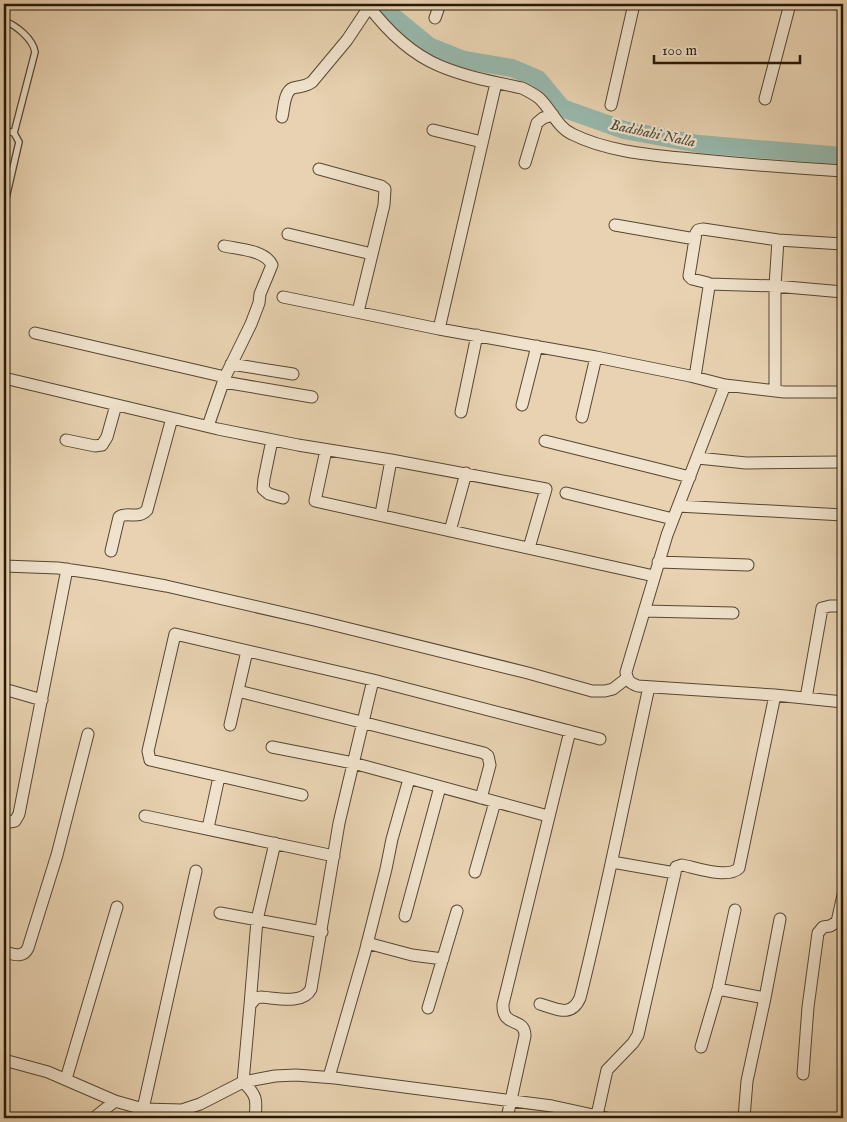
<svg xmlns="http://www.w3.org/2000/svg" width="847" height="1122" font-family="'IM FELL English',serif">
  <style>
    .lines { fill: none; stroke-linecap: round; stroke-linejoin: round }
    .river { stroke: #97b8ac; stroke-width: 18 }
    .lane-casing { stroke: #564732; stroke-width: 8 }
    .street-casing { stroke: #564732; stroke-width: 13 }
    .lane { stroke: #f0e2cc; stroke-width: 5.5 }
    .street { stroke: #f0e2cc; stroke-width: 11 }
    .labels { text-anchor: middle; stroke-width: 4.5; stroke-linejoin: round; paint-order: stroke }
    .water-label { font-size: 15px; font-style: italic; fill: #484939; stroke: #f0e2cc }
  </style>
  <rect width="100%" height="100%" fill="#e8d2b1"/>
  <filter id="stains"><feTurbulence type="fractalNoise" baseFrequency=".004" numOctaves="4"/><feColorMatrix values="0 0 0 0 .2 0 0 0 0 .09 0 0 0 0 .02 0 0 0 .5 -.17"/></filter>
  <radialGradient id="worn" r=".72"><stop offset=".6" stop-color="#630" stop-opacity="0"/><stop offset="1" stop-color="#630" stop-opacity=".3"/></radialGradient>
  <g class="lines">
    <path class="river" d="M 378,4 L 429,46 L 464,60 L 512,68 L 538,79 L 562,108 L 624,130 L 699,144 L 843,156"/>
    <defs>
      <path id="lane" d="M 4,21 C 16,25 33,39 35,52 L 14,133
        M 4,130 L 14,133 L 19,142 L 6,198"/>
      <path id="street" d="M 367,4 C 385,28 411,54 440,66 C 466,77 494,82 522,88 C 528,91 534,94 539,98 C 551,109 557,127 572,134 C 608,152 652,155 691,159 C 742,164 792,168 843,171
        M 435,18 L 440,4
        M 765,99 L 790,4
        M 611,105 L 634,4
        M 282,117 C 284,109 284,91 293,88 C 301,86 305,87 312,82 L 347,40 L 369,7
        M 433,130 L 482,142
        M 525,163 L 537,123 L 543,118 L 553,115
        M 319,169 L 381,186 L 385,189 L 384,205 L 358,312
        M 615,225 L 695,239
        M 288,234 L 372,254
        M 709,284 L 775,286 L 843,292
        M 283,297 L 439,329 L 596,357 L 690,376 L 725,385 L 784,392 L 843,392
        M 439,329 L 496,83
        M 35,333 L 225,377
        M 231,364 L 293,374
        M 695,377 L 709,287 L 708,283 L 692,279 L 689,276 L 696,233 L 698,230 L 703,229 L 778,240 L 843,244
        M 4,378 L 218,429 L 298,445 L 391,460 L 546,489 L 529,548
        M 224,382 L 312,397
        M 725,385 L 667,535 L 626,672 C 627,681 630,683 638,686 L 775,695 L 843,702
        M 775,391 L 775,286 L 778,240
        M 522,405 L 537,346
        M 461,412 L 477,335
        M 582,417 L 596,357
        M 208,426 L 225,377 L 251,324 L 259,303 L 260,294 L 272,265 C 265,250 238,249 224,246
        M 66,440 L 95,446 L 102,445 L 107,437 L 116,405
        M 272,440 L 264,479 L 263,489 L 269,494 L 283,498
        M 545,441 L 690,477
        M 326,450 L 315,501 L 654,576
        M 698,458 L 746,463 L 843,462
        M 566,493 L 673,519
        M 678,506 L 843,515
        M 381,514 L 391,460
        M 450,531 L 466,473
        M 111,551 L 119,517 C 128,511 138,520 147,510 L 172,418
        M 658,562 L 748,565
        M 4,566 L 58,568 L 99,574 L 166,586 L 314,620 L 528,673 L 592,691 L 605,691 L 613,689 L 627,678
        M 644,611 L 733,613
        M 4,689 L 42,700
        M 238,691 L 484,753 L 488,756 L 490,765 L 481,798
        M 806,698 L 822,608 L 830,606 L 843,606
        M 230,725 L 247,651
        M 272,747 L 353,763 L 548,816
        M 302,795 L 150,760 L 148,751 L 175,634 L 373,680 L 600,739
        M 145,816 L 334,856
        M 4,823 L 15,821 L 19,814 L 67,569
        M 208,828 L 219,777
        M 612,862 L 675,873 L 676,867 L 682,865 C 697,868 728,879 739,868 L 775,695
        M 475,872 L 495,802
        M 220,913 L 322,932
        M 405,916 L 440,787
        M 367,943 L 412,955 L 443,959
        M 4,952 C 13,954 23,959 28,948 L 57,855 L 88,734
        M 718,989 L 765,998
        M 540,1004 C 557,1009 571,1018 580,998 C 606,895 626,791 649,687
        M 250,1005 L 257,920 L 275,843
        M 428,1008 L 457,911
        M 701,1047 L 718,989 L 735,910
        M 4,1060 L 48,1072 L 115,1101 L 143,1109 L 182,1110 L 200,1104 L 243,1082 L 275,1076 L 296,1075 L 335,1078 L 552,1106 L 607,1118
        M 803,1074 L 808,1007 L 818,933 L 823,927 L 830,926 L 837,922 L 843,895
        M 329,1077 L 365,952 L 386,869 L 392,839 L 409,779
        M 66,1079 L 117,907
        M 143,1109 L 196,871
        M 597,1115 L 607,1070 L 633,1043 L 638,1035 L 675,873
        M 94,1118 L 115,1101
        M 255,1118 C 257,1100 257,1095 243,1082 L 250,1005 L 256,998 L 261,997 C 276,998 303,1005 311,989 L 339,823 L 373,680
        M 507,1118 L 525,1036 C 525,1016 502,1029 503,1004 L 570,731
        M 744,1118 L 747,1081 L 765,998 L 780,919"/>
    </defs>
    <use href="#lane" class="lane-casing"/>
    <use href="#street" class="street-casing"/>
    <use href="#lane" class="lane"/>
    <use href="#street" class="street"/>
  </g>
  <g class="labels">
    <g class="water-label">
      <text transform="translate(653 133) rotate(12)" y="5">Badshahi Nalla</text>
    </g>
  </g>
  <rect width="847" height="1122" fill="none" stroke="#e8d2b1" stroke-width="20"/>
  <rect x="5" y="5" width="837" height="1112" fill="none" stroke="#261907" stroke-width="2.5"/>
  <rect x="10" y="10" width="827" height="1102" fill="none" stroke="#261907"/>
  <path d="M654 55v8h146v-8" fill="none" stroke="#261907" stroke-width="2.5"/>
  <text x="662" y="55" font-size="15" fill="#261907" stroke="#f0e2cc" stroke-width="4" paint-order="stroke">100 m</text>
  <rect width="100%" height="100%" filter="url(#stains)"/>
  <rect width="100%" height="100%" fill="url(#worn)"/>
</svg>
